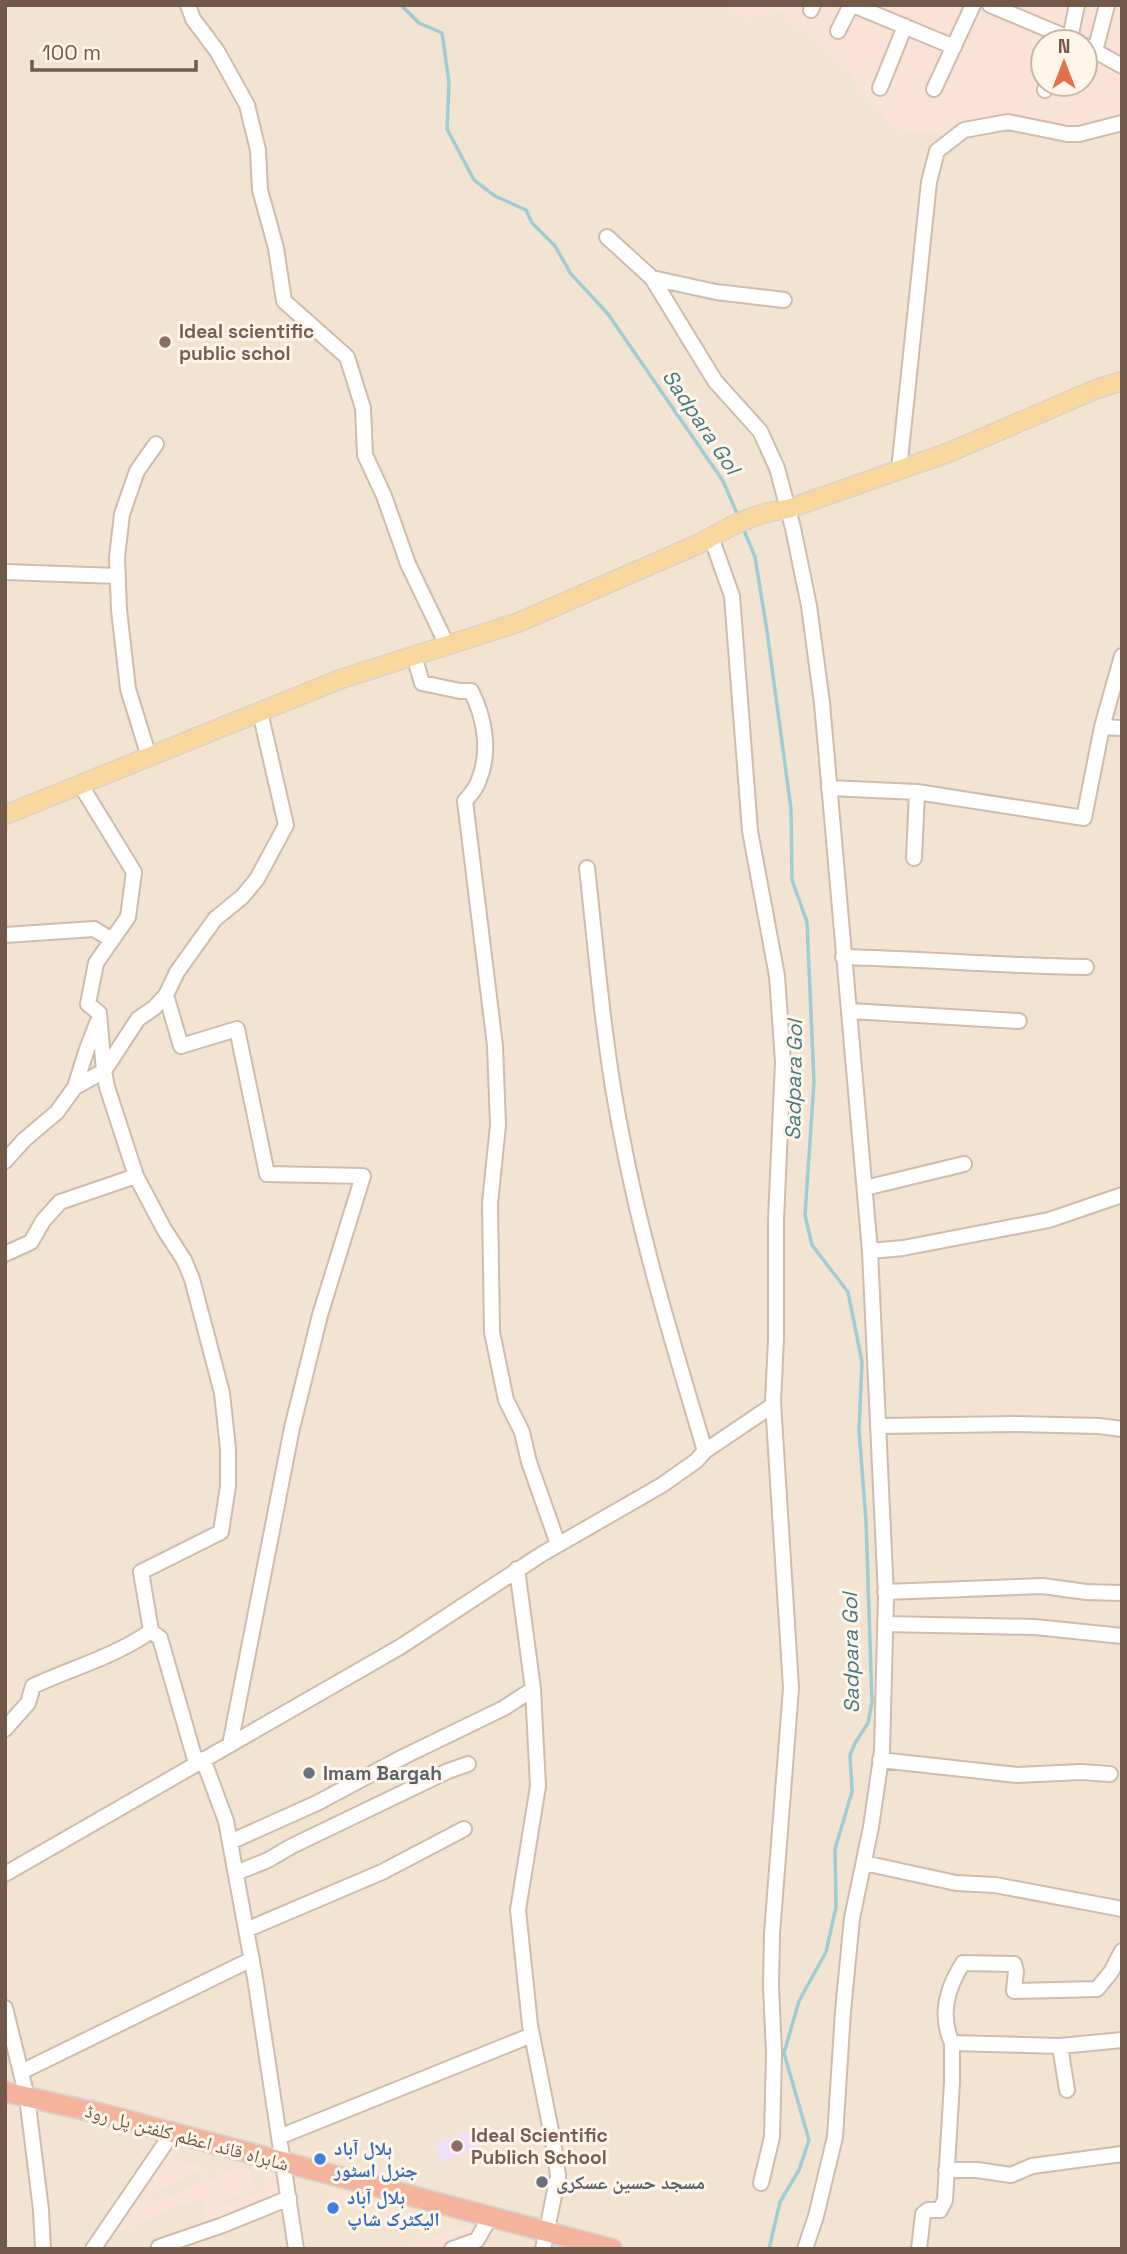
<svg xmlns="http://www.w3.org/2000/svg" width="1127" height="2254" font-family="'Space Grotesk','Noto Naskh Arabic',sans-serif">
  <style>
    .residential { fill: #f2e4d1; fill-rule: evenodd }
    .commercial { fill: #fbe2d7; fill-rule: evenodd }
    .education { fill: #efdff7 }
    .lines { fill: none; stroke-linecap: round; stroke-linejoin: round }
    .stream { stroke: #9fccd5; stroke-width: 3.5 }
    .minor-casing { stroke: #cebcad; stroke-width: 18 }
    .major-casing { stroke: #d8d1cc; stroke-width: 21 }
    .highway-casing { stroke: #d8d1cc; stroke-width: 23 }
    .minor { stroke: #fff; stroke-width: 14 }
    .major { stroke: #f8d79d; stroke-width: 18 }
    .highway { stroke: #f3b49b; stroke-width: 19 }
    .education-dot { fill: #8d6e63; stroke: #fef6e8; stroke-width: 2.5 }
    .worship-dot { fill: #6b7280; stroke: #fef6e8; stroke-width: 2.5 }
    .shop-dot { fill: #3f7fe0; stroke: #fef6e8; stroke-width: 2.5 }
    .labels { text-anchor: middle; stroke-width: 6; stroke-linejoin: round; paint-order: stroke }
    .education-label { font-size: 19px; font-weight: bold; fill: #785e54; stroke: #fef6e8; text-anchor: start }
    .worship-label { font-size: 19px; font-weight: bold; fill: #5b616d; stroke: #fef6e8; text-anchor: start }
    .street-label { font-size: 19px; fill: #72594a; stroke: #fef6e8 }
    .shop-label { font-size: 19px; font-weight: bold; fill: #366cbe; stroke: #fef6e8; text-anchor: start }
    .water-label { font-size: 21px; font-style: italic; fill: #457985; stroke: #fef6e8 }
  </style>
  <rect width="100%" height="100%" fill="#fbf2e3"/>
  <path class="residential" d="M 5,5 L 1122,5 L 1122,2249 L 5,2249 ZM 1043,42 L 1085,42 L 1085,84 L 1043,84 Z"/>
  <path class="commercial" d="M 726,5 L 1122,5 L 1122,125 L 1073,141 L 1009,131 L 962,136 L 895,129 L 857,86 L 852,71 L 783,13 L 744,18 ZM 1043,42 L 1085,42 L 1085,84 L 1043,84 Z
    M 178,2150 L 176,2160 L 206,2168 L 150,2193 L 154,2202 L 231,2171 L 231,2165 L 251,2170 L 251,2180 L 253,2180 L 255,2191 L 210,2205 L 211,2209 L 265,2191 L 264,2175 L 272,2174 L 273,2176 L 283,2178 L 286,2197 L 210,2227 L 201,2198 L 170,2209 L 117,2233 L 116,2228 L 138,2199 L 137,2196 L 158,2166 L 172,2151 Z
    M 330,2189 L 411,2211 L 407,2223 L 383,2217 L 381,2212 L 374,2214 L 343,2207 L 324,2213 Z
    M 470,2225 L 480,2229 L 472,2238 L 441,2249 L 401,2249 Z"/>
  <path class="education" d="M 474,2129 L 479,2148 L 440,2163 L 435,2143 Z"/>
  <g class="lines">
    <path class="stream" d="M 401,5 L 419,23 L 442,33 L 449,82 L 447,129 L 474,180 L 495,196 L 526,210 L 532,223 L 555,246 L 571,274 L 608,314 L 723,481 L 739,518
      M 743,528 L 755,557 L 767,631 L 791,809 L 792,880 L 807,922 L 814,1082 L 805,1215 L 812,1245 L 848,1292 L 862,1362 L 859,1430 L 866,1521 L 872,1702 L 868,1723 L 855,1743 L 850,1755 L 852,1792 L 835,1849 L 836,1907 L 826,1952 L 799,2001 L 784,2053 L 809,2140 L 799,2170 L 780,2202 L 769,2249"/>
    <defs>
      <path id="minor" d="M 188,5 L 193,19 L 217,51 L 247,105 L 258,150 L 260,190 L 276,248 L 284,301 L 347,357 L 363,408 L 365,455 L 384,496 L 408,564 L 447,645
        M 853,5 L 954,47
        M 990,5 L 1078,42
        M 811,10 L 813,5
        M 838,31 L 851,5
        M 1070,38 L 1077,5
        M 1086,46 L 1122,66
        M 1095,51 L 1107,5
        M 880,88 L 905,26
        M 934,89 L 973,5
        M 1045,90 L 1047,84
        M 607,237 L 652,278 L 715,381 L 760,431 L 777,468 L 793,528 L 809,606 L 822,703 L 870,1251 L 886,1596 L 882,1751 L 871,1827 L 852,1918 L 843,2011 L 835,2137 L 816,2216 L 805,2249
        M 652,278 L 716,292 L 784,300
        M 899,470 L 929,182 L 937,151 L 964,130 L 1008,122 L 1067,134 L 1079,134 L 1122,123
        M 711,537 L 732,596 L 750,831 L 777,976 L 783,1062 L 776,1220 L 776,1339 L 773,1402 L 791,1688 L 772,1934 L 771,1986 L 774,2053 L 772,2137 L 761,2183
        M 5,572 L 118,576
        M 414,656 L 422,683 L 460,691 L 471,691 C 485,718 491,753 478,782 C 476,789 470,795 465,801 L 495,1046 L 498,1125 L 490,1203 L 492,1332 L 506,1400 L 522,1432 L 529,1462 L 558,1544
        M 1102,727 L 1122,728
        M 149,757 L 128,689 L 119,610 L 117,557 L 122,514 L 137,471 L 156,444
        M 829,788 L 917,792 L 914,858
        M 917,792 L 1084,818 L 1102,727 L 1122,656
        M 5,935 L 94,929 L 112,940
        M 843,957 C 924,959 1005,966 1086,967
        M 166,995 L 181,1046 L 237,1029 L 267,1174 L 363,1176 L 320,1315 L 292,1428 L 230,1745
        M 850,1011 L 1019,1021
        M 75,1087 L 104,1071 L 99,1013 L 88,1004 L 96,963 L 128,917 L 134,872 L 80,784
        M 5,1161 L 24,1140 L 57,1112 L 75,1087 L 86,1052 L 97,1023
        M 865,1188 L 964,1164
        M 870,1251 L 903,1248 L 1049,1220 L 1122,1195
        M 5,1254 L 31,1242 L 43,1221 L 60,1202 L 136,1176
        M 880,1426 L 1016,1424 L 1099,1426 L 1122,1429
        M 705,1451 L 773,1405
        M 517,1569 L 533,1689 L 538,1786 L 518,1910 L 530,2025 L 553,2141 L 558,2176 L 543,2249
        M 885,1592 L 1043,1586 L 1086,1592 L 1122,1593
        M 885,1624 L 1035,1627 L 1122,1636
        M 151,1631 L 160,1638 L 196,1763
        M 5,1729 L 28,1703 L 33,1686 C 72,1668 116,1656 151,1631 L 141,1572 L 221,1532 L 228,1486 L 228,1449 L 222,1393 L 192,1279 L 184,1260 L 164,1229 L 136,1176 L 107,1087 L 104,1071 L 138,1019 L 154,1008 L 166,995 L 177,972 L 215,919 L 242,897 L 257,879 L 286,825 L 260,712
        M 203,1759 L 226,1821 L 255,1978 L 296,2249
        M 880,1760 L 1017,1775 L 1081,1772 L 1110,1774
        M 230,1842 L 317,1803 L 405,1756 L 504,1708 L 533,1689
        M 864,1863 L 956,1883 L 995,1885 L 1122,1909
        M 236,1873 L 268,1860 L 292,1846 L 448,1771 L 468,1764
        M 5,1874 L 400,1647 L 542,1554 L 662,1485 L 696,1461 L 705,1451 C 674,1347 642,1243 622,1137 C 604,1049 597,958 587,868
        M 246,1930 L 382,1872 L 464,1829
        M 5,2008 L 27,2097 L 41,2210 L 43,2249
        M 952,2043 C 939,2015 947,1988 963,1963 L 1014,1964 L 1016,1971 L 1014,1991 L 1097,1989 L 1111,1972 L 1122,1951
        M 1060,2046 L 1122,2040
        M 21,2072 L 252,1959
        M 279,2137 L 532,2035
        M 946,2170 L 977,2170 L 1011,2175 L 1032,2166 L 1122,2154
        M 159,2247 L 223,2225 L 289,2198
        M 93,2249 L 173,2132
        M 452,2249 L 477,2240 L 490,2217
        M 919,2249 L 923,2214 L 928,2210 L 940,2210 L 945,2200 L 952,2082 L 952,2043 L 1060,2046 L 1067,2090"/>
      <path id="major" d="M 5,815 L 341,679 L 517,623 L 701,543 C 728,527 756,512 788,509 L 950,452 L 1094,390 L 1122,381"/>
      <path id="highway" d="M 5,2092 L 103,2114 L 612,2249"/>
    </defs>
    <use href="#minor" class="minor-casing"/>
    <use href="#major" class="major-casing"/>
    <use href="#highway" class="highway-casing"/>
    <use href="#minor" class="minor"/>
    <use href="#major" class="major"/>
    <use href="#highway" class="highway"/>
  </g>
  <g class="education-dot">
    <circle cx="165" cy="342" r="7"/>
    <circle cx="457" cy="2146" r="7"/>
  </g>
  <g class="worship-dot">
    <circle cx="309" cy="1773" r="7"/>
    <circle cx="542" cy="2182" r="7"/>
  </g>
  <g class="shop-dot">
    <circle cx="320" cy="2159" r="7"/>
    <circle cx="333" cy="2208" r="7"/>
  </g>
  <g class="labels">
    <g class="education-label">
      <text x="179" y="338">Ideal scientific<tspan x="179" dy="22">public schol</tspan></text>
      <text x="471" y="2142">Ideal Scientific<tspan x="471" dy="22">Publich School</tspan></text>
    </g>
    <g class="worship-label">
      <text x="323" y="1780">Imam Bargah</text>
      <text x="556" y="2189">مسجد حسین عسکری</text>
    </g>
    <g class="street-label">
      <text transform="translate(187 2137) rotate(15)" y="7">شاہراہ قائد اعظم کلفٹن پل روڈ</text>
    </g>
    <g class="shop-label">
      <text x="334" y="2155">ہلال آباد<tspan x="334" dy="22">جنرل اسٹور</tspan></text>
      <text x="347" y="2204">ہلال آباد<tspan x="347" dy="22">الیکٹرک شاپ</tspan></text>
    </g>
    <g class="water-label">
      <text transform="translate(701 422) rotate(56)" y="7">Sadpara Gol</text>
      <text transform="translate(794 1080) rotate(-89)" y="7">Sadpara Gol</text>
      <text transform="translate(851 1653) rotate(-91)" y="7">Sadpara Gol</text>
    </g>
  </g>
  <rect width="1127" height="2254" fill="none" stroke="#72594a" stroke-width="14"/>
  <g transform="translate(1064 63)"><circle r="33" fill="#fef6e8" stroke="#c6b7a9" stroke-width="2"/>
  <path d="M0-5L12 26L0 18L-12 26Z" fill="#e1704c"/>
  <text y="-10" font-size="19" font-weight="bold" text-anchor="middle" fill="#72594a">N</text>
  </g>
  <path d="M32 60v10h164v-10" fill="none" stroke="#72594a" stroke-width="3.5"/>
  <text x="42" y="60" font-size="21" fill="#72594a" stroke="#fef6e8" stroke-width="5" paint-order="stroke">100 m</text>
</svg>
